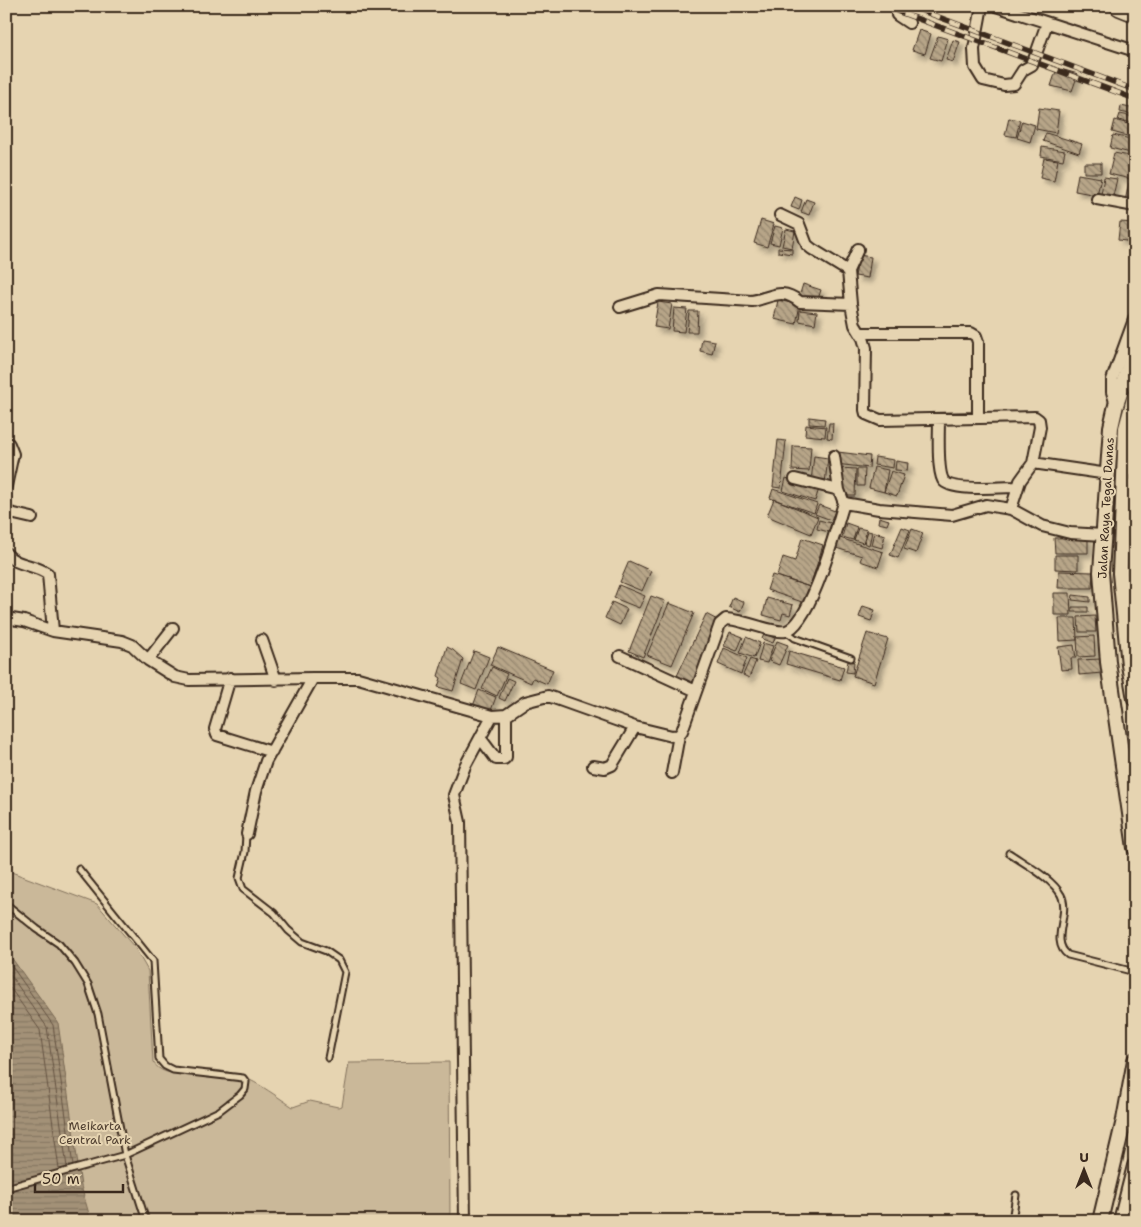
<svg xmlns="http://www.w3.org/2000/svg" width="1141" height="1227" font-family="'Shantell Sans',sans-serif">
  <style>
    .green { fill: #cab899; stroke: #82715c }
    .water { fill: url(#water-rules); stroke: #796853 }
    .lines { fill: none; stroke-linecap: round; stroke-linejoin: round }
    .shore { stroke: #655342; stroke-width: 1 }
    .building { fill: url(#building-back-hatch); stroke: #3b2a1e; filter: url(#shadow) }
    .lane-casing { stroke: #3b2a1e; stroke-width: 9 }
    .street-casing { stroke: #3b2a1e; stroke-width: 14 }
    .secondary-casing { stroke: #3b2a1e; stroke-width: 18 }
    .highway-casing { stroke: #3b2a1e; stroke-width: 22 }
    .lane { stroke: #e6d4b1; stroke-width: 5 }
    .street { stroke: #e6d4b1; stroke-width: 10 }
    .secondary { stroke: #e6d4b1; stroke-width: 14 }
    .highway { stroke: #e6d4b1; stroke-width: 19 }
    .rail-casing { stroke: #3b2a1e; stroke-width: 5.5 }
    .rail { stroke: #e6d4b1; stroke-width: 4; stroke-dasharray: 11; stroke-linecap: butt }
    .labels { text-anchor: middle; stroke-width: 4; stroke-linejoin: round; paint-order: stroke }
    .street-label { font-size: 12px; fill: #3b2a1e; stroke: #e6d4b1 }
    .park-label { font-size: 12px; fill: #503f30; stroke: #e6d4b1 }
  </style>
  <defs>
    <pattern id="water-rules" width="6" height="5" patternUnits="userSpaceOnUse" patternTransform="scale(1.25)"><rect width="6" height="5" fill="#a39177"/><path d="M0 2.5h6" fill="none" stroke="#867761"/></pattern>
    <pattern id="building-back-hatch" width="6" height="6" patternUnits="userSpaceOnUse" patternTransform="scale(1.25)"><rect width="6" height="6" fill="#b7a588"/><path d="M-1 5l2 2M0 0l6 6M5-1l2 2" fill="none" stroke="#96876f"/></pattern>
    <filter id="shadow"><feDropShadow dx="4.5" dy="4.5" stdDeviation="2.5" flood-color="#0004"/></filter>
  </defs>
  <rect width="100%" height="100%" fill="#e6d4b1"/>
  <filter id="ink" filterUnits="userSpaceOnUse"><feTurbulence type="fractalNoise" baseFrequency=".02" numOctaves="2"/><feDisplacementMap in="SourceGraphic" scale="10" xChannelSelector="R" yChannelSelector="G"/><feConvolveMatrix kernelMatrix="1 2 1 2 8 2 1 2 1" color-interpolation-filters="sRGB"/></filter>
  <g filter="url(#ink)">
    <path class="green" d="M 6,870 L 97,904 L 135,948 L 148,971 L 153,1062 C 166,1081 189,1070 210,1070 C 245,1071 265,1089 293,1107 L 310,1101 L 338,1107 L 342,1106 L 349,1063 L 449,1062 L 450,1221 L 6,1221 Z"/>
    <path class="water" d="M 6,950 L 58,1023 L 81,1186 L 91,1221 L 6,1221 Z"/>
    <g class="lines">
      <path class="shore" d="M 6,958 L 53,1025 L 73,1166
        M 6,969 L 47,1027 L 67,1167
        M 6,982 L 40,1030 L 59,1169"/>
    </g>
    <path class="building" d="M 919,30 L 931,34 L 925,54 L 912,50 Z
      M 938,36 L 948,39 L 941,61 L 930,58 Z
      M 953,40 L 960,42 L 953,62 L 946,60 Z
      M 1057,68 L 1078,74 L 1072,91 L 1051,86 Z
      M 1121,106 L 1135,109 L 1135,115 L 1120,112 Z
      M 1039,108 L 1059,111 L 1056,133 L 1036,129 Z
      M 1120,114 L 1134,117 L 1133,123 L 1118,120 Z
      M 1009,118 L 1020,120 L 1016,137 L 1005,135 Z
      M 1115,120 L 1135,126 L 1135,138 L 1112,132 Z
      M 1022,121 L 1035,125 L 1030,142 L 1017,138 Z
      M 1046,133 L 1082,144 L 1079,153 L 1043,141 Z
      M 1113,135 L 1135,140 L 1135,154 L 1110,148 Z
      M 1042,147 L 1065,151 L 1063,160 L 1041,156 Z
      M 1114,153 L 1135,157 L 1135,180 L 1109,174 Z
      M 1044,158 L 1058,160 L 1054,181 L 1040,178 Z
      M 1084,163 L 1101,163 L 1101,173 L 1084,173 Z
      M 1078,174 L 1101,178 L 1097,195 L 1075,191 Z
      M 1104,177 L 1117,179 L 1113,196 L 1101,194 Z
      M 1129,183 L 1135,184 L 1134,204 L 1125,201 Z
      M 795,197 L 802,200 L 799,210 L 791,207 Z
      M 806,199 L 814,202 L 809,215 L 801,212 Z
      M 761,220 L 774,224 L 767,247 L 754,243 Z
      M 1120,222 L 1135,223 L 1134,242 L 1118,240 Z
      M 775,226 L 783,228 L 779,245 L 770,243 Z
      M 786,229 L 795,231 L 792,248 L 782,246 Z
      M 778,248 L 792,249 L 792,254 L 778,252 Z
      M 859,255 L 871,257 L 868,278 L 855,276 Z
      M 803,284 L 821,290 L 817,302 L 799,297 Z
      M 778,300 L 800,305 L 796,324 L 774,319 Z
      M 658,302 L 672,304 L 668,329 L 654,327 Z
      M 674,308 L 687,309 L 684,332 L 672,331 Z
      M 800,310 L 817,312 L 815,324 L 799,321 Z
      M 689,311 L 698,311 L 697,332 L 687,332 Z
      M 702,339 L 715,341 L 712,354 L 700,351 Z
      M 809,417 L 825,419 L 824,425 L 809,424 Z
      M 829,423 L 833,423 L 832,439 L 827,438 Z
      M 806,425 L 826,427 L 825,437 L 805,435 Z
      M 778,440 L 786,441 L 781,488 L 773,487 Z
      M 793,446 L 811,447 L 809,471 L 792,470 Z
      M 838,452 L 870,456 L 869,468 L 836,464 Z
      M 814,456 L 828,458 L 825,483 L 811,481 Z
      M 875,457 L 894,460 L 893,468 L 874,465 Z
      M 896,461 L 908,463 L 907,471 L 895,470 Z
      M 874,467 L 888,470 L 884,492 L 869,488 Z
      M 840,468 L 856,469 L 855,496 L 843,496 Z
      M 857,469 L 865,469 L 864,486 L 857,486 Z
      M 891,471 L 904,475 L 897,496 L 884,492 Z
      M 1128,477 L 1135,478 L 1135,494 L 1125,493 Z
      M 786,478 L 819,489 L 815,501 L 783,491 Z
      M 773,489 L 817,504 L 814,513 L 770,498 Z
      M 774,499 L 818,517 L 811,534 L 767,516 Z
      M 819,505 L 835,511 L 831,520 L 815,514 Z
      M 879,517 L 889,520 L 887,525 L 878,523 Z
      M 819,520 L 831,523 L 829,532 L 817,529 Z
      M 1126,522 L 1135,522 L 1134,538 L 1125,537 Z
      M 846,523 L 857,527 L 853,540 L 842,537 Z
      M 902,527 L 910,530 L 898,558 L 890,555 Z
      M 858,528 L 867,530 L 863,543 L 854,540 Z
      M 912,529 L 923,533 L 916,553 L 904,549 Z
      M 868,531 L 872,532 L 869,545 L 864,543 Z
      M 874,532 L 885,535 L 882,548 L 871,545 Z
      M 1088,537 L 1088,553 L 1055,553 L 1054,538 Z
      M 802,538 L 823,545 L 810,587 L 777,576 L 783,557 L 795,561 Z
      M 840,538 L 883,552 L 878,567 L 860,561 L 862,556 L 836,548 Z
      M 1055,555 L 1078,555 L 1078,570 L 1055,569 Z
      M 629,561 L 651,571 L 642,591 L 620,582 Z
      M 1059,571 L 1093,572 L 1092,588 L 1058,588 Z
      M 772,575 L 810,587 L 805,603 L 767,590 Z
      M 619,585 L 645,596 L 639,608 L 614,598 Z
      M 1054,593 L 1070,593 L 1071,615 L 1054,615 Z
      M 1073,595 L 1090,597 L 1090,602 L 1072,600 Z
      M 651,596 L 665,601 L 643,657 L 629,651 Z
      M 733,597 L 744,602 L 740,612 L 729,607 Z
      M 767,598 L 793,605 L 790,615 L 783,613 L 781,620 L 763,615 Z
      M 612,602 L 627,609 L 620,625 L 605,618 Z
      M 669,603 L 694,613 L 672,665 L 647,655 Z
      M 863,606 L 875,610 L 871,621 L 859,617 Z
      M 1072,607 L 1088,607 L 1088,612 L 1072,612 Z
      M 706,614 L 721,622 L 692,685 L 676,678 Z
      M 1095,616 L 1096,632 L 1079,632 L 1078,617 Z
      M 1059,618 L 1076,618 L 1077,640 L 1060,641 Z
      M 730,632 L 743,637 L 737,651 L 724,646 Z
      M 867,633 L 888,639 L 874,683 L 853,676 Z
      M 764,634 L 775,638 L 773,643 L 762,639 Z
      M 1094,636 L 1095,656 L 1078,657 L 1077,637 Z
      M 746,637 L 760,643 L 754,658 L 740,653 Z
      M 777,641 L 788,645 L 779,665 L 769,661 Z
      M 763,643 L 773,646 L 767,663 L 758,661 Z
      M 1074,645 L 1076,658 L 1071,658 L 1072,669 L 1061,670 L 1058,647 Z
      M 447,647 L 453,650 L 463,659 L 453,691 L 438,687 L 441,678 L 438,676 Z
      M 498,647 L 553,670 L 547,684 L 533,678 L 531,683 L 490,665 Z
      M 724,648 L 747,658 L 741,674 L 718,664 Z
      M 474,651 L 489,657 L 476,690 L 461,684 Z
      M 789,651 L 844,667 L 840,680 L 786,664 Z
      M 750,659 L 756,661 L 749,678 L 743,675 Z
      M 1101,659 L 1102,673 L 1079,675 L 1078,660 Z
      M 848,661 L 854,662 L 853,673 L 846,672 Z
      M 492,667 L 507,674 L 497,696 L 482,689 Z
      M 507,678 L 514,681 L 505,701 L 499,698 Z
      M 479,690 L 496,697 L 490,713 L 473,706 Z"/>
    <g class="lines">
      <defs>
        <path id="lane" d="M 786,631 L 795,638 L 851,658
          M 246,834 L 245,852 L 239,878 L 243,889 L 274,913 L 288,930 L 302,942 L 326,951 L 339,960 L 345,972 L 328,1058
          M 1009,853 C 1025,864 1053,879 1061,895 C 1071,913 1049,941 1068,955 L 1135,972
          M 6,904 L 37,929 L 59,944 L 75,963 L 88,984 L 98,1014 L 125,1155 L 146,1221
          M 6,1188 L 125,1155 L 219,1111 L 240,1095 L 245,1089 L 246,1082 L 243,1078 L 173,1070 L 165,1066 L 159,1059 L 153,961 L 79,869
          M 1012,1221 L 1016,1195"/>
        <path id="street" d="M 899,6 L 897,15 L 909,23
          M 982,6 L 974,49 L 975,67 L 983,80 L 1004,85 L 1014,84 L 1023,70 L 1032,65 L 1047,23
          M 996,6 L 1135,51
          M 1097,199 L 1135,206
          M 780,215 L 799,224 L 807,245 L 812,249 L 848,271 L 851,304 L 855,325 L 863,338 L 866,348 L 865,410 L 866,414 L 880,420 L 1035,417 L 1039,420 L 1040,427 L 1033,463 L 1020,481 L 1011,509
          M 848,271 L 858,249
          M 620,307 L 659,295 L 752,301 C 773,297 781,287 800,302 L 851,304
          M 860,333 L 971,333 L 976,336 L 978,342 L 978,418
          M 1116,405 L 1112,392 L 1112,380 L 1135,317
          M 939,419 C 939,433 937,469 943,480 C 950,492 1004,487 1018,487
          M 6,443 L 9,444 L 13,454 L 6,486
          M 834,456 L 839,490 L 844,503
          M 1033,463 L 1108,474
          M 795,479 L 839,490
          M 6,512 L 32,518
          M 6,553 C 14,566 36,564 48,574 L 53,631
          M 1124,606 L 1135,607
          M 6,618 L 24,621 L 53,631 L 122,641 L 132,645 L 148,660
          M 173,628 L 148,660 L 175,677 L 189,680 L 313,678
          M 262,640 L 276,680
          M 620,656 L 696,691
          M 230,678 L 215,729 L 217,735 L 272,752
          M 481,739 L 496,759 L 504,759 L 506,757 L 506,715
          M 593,766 L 605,768 L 612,765 L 635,727
          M 672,773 L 679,735
          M 247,834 L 256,791 L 266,761 L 313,678 L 358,678 L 492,716 L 506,715 L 525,702 L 548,696 L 635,727 L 672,736 L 679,735 L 682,731 L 720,624 L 726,619 C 742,619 774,634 786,631 C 811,624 836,528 844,503 L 879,509 L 952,515 L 986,505 L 1011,509 L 1042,526 L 1070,533 L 1103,535
          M 1124,1120 L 1135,1124
          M 465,1221 L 460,822 L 454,795 L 465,766 L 492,716"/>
        <path id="secondary" d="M 1135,349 L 1116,405 L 1111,427 L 1101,572 L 1108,662 L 1135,848
          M 1135,395 L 1126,428 L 1120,573 L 1129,665 L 1135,699
          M 1100,1221 L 1124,1120 L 1135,1060
          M 1121,1221 L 1135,1166"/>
        <path id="highway" d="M 1120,6 L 1135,12"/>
      </defs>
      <use href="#lane" class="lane-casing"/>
      <use href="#street" class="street-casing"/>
      <use href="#secondary" class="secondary-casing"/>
      <use href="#highway" class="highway-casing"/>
      <use href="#lane" class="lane"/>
      <use href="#street" class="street"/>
      <use href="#secondary" class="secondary"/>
      <use href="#highway" class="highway"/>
      <defs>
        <path id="rail" d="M 883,6 L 1135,99
          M 909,6 L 1135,90"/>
      </defs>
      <use href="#rail" class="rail-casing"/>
      <use href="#rail" class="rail"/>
    </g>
  </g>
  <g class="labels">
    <g class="street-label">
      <text transform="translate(1106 508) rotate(-87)" y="4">Jalan Raya Tegal Danas</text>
    </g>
    <g class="park-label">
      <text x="95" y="1130">Meikarta<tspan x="95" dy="14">Central Park</tspan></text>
    </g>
  </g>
  <rect width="1141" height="1227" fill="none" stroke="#e6d4b1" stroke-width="25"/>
  <rect x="12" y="12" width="1116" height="1202" fill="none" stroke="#3b2a1e" stroke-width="2" filter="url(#ink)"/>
  <g transform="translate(1084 1170)" stroke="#e6d4b1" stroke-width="4" paint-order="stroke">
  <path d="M0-4L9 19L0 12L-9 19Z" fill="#3b2a1e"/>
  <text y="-8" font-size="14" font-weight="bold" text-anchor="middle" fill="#3b2a1e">U</text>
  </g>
  <path d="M35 1184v8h88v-8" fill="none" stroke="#3b2a1e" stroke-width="2.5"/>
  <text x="42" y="1184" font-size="15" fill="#3b2a1e" stroke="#e6d4b1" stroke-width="4" paint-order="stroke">50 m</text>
</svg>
